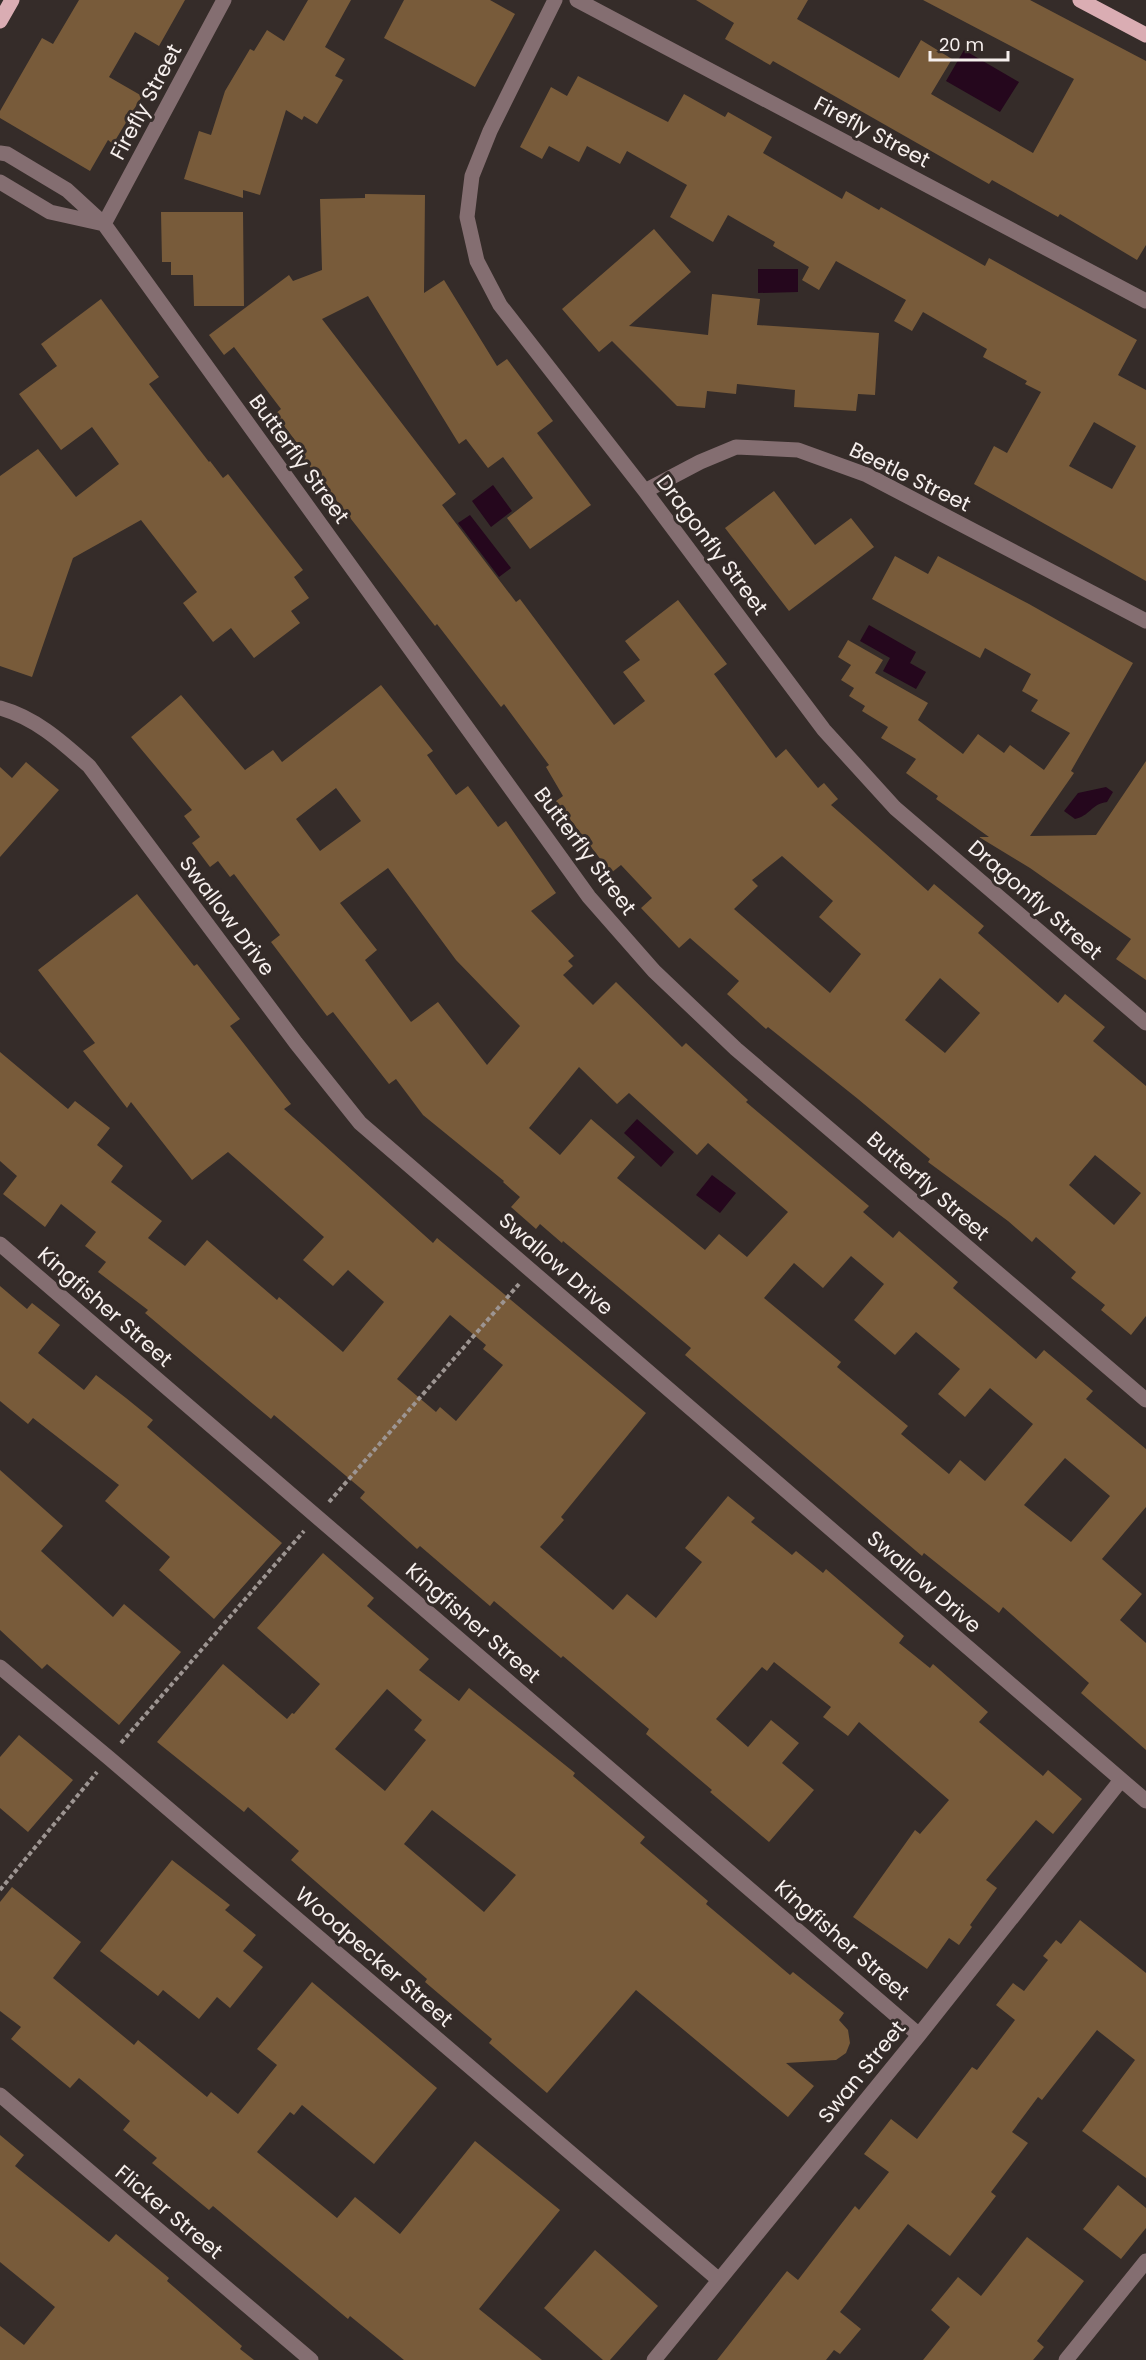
<svg xmlns="http://www.w3.org/2000/svg" width="1146" height="2360" font-family="Poppins,sans-serif">
  <style>
    .water { fill: #25071d }
    .building { fill: #785b3a; fill-rule: evenodd }
    .lines { fill: none; stroke-linecap: round; stroke-linejoin: round }
    .path { stroke: #9d9592; stroke-width: 4; stroke-dasharray: 4.5 3; stroke-linecap: butt }
    .minor { stroke: #846e71; stroke-width: 15 }
    .major { stroke: #daadb3; stroke-width: 15 }
    .labels { text-anchor: middle; stroke-width: 6; stroke-linejoin: round; paint-order: stroke }
    .street-label { font-size: 21px; fill: #f6efed; stroke: #352c29 }
  </style>
  <rect width="100%" height="100%" fill="#352c29"/>
  <path class="water" d="M 964,50 L 1019,82 L 1000,112 L 946,81 Z
    M 758,269 L 798,269 L 798,292 L 758,293 Z
    M 493,485 L 512,511 L 491,527 L 472,501 Z
    M 470,515 L 511,568 L 499,577 L 458,523 Z
    M 869,625 L 916,652 L 910,663 L 926,672 L 916,689 L 883,671 L 890,658 L 860,641 Z
    M 1106,787 L 1113,792 L 1107,802 C 1091,804 1090,816 1075,819 L 1064,811 L 1078,793 Z
    M 637,1119 L 674,1152 L 661,1167 L 624,1133 Z
    M 712,1175 L 736,1193 L 720,1213 L 696,1195 Z"/>
  <path class="building" d="M 79,0 L 185,0 L 159,46 L 135,32 L 109,77 L 142,96 L 113,144 L 108,140 L 90,171 L 0,118 L 0,111 L 42,38 L 53,44 Z
    M 308,0 L 351,0 L 325,47 L 345,59 L 335,76 L 343,80 L 317,124 L 304,116 L 302,120 L 286,110 L 260,195 L 243,190 L 243,198 L 184,179 L 199,131 L 211,135 L 225,91 L 250,49 L 254,51 L 267,30 L 284,41 Z
    M 404,0 L 490,0 L 515,14 L 475,87 L 384,38 Z
    M 696,0 L 808,0 L 797,19 L 899,78 L 921,40 L 952,59 L 931,94 L 1033,153 L 1074,79 L 923,0 L 1030,0 L 1146,61 L 1146,245 L 1137,260 L 1060,214 L 1058,217 L 992,180 L 989,184 L 773,61 L 770,65 L 725,39 L 734,23 Z
    M 578,76 L 668,122 L 684,94 L 725,117 L 728,112 L 772,137 L 763,153 L 842,199 L 846,191 L 879,210 L 881,207 L 985,266 L 989,258 L 1137,340 L 1118,375 L 1146,390 L 1146,581 L 974,484 L 994,446 L 1007,453 L 1041,392 L 1025,384 L 1027,381 L 983,357 L 987,349 L 923,312 L 912,331 L 894,321 L 906,300 L 836,261 L 819,290 L 802,280 L 809,267 L 773,246 L 775,242 L 728,215 L 713,242 L 670,217 L 687,185 L 627,151 L 620,164 L 587,146 L 579,162 L 549,146 L 542,159 L 520,147 L 551,87 L 567,96 ZM 1094,422 L 1136,446 L 1112,489 L 1069,466 Z
    M 365,194 L 425,195 L 424,293 L 444,280 L 497,366 L 507,359 L 553,421 L 537,433 L 591,505 L 530,549 L 507,518 L 533,498 L 503,457 L 488,468 L 466,439 L 459,444 L 368,296 L 322,319 L 456,494 L 442,505 L 516,602 L 520,599 L 614,725 L 645,701 L 623,672 L 640,660 L 625,641 L 678,600 L 727,664 L 714,674 L 776,758 L 786,749 L 818,788 L 824,783 L 838,799 L 831,805 L 928,891 L 934,884 L 984,926 L 978,933 L 1058,1003 L 1065,994 L 1105,1027 L 1093,1041 L 1146,1086 L 1146,1316 L 1131,1335 L 1101,1310 L 1105,1305 L 1071,1278 L 1076,1272 L 1036,1237 L 1032,1242 L 1008,1221 L 928,1162 L 930,1159 L 858,1099 L 768,1027 L 766,1029 L 727,994 L 739,981 L 690,938 L 679,948 L 641,908 L 652,898 L 621,865 L 611,873 L 556,801 L 563,796 L 546,767 L 549,765 L 504,704 L 501,707 L 437,624 L 435,626 L 300,454 L 304,452 L 275,414 L 281,409 L 234,347 L 224,355 L 209,335 L 289,275 L 293,281 L 322,270 L 320,199 L 365,198 ZM 782,856 L 833,901 L 819,917 L 861,954 L 830,993 L 734,909 L 758,886 L 752,880 ZM 940,978 L 980,1013 L 945,1053 L 905,1020 ZM 1095,1155 L 1141,1193 L 1114,1225 L 1069,1185 Z
    M 161,212 L 243,212 L 244,306 L 194,306 L 193,275 L 171,275 L 171,262 L 162,262 Z
    M 654,229 L 691,272 L 629,326 L 708,335 L 712,294 L 760,299 L 757,325 L 879,333 L 875,395 L 858,394 L 856,411 L 794,407 L 795,390 L 737,384 L 736,394 L 707,391 L 705,408 L 677,406 L 612,341 L 599,352 L 562,309 Z
    M 101,299 L 159,377 L 149,384 L 209,462 L 210,461 L 223,478 L 228,474 L 303,570 L 294,577 L 309,598 L 291,611 L 300,623 L 254,658 L 231,628 L 213,642 L 183,603 L 197,592 L 141,520 L 73,558 L 32,677 L 0,666 L 0,476 L 38,449 L 76,497 L 119,464 L 92,427 L 61,450 L 19,394 L 57,366 L 41,344 Z
    M 774,491 L 815,545 L 851,518 L 874,547 L 789,611 L 725,528 Z
    M 895,556 L 928,574 L 938,556 L 1029,604 L 1133,663 L 1071,771 L 1074,773 L 1030,836 L 1096,835 L 1146,761 L 1146,980 L 1116,959 L 1131,939 L 1030,868 L 979,837 L 989,837 L 936,799 L 938,796 L 906,773 L 916,759 L 881,738 L 888,727 L 862,711 L 865,706 L 849,696 L 854,688 L 841,680 L 851,665 L 838,657 L 848,640 L 883,660 L 875,673 L 928,703 L 918,720 L 963,754 L 978,734 L 1004,753 L 1010,745 L 1044,770 L 1070,733 L 1031,711 L 1038,700 L 1022,691 L 1031,674 L 985,648 L 980,658 L 872,599 Z
    M 381,685 L 433,751 L 427,755 L 456,795 L 468,786 L 498,827 L 506,821 L 556,893 L 531,911 L 574,956 L 568,961 L 573,966 L 563,975 L 593,1005 L 616,982 L 682,1047 L 686,1043 L 748,1100 L 746,1102 L 869,1206 L 863,1212 L 893,1238 L 899,1231 L 958,1282 L 953,1288 L 1036,1359 L 1044,1350 L 1093,1391 L 1086,1399 L 1146,1449 L 1146,1507 L 1102,1559 L 1142,1594 L 1120,1620 L 1146,1643 L 1146,1750 L 1081,1693 L 1089,1683 L 1003,1607 L 999,1613 L 924,1553 L 922,1556 L 685,1355 L 691,1348 L 646,1310 L 563,1241 L 562,1243 L 540,1224 L 536,1229 L 511,1207 L 520,1197 L 503,1182 L 504,1181 L 423,1115 L 396,1079 L 389,1084 L 333,1012 L 327,1016 L 271,942 L 280,935 L 234,874 L 230,877 L 218,861 L 210,867 L 192,843 L 200,837 L 184,816 L 192,810 L 131,737 L 181,695 L 245,770 L 273,750 L 282,762 ZM 336,788 L 361,821 L 320,851 L 296,819 ZM 388,868 L 456,960 L 520,1026 L 487,1065 L 438,1002 L 411,1022 L 365,960 L 377,950 L 340,903 ZM 579,1067 L 617,1104 L 629,1093 L 697,1155 L 708,1143 L 788,1212 L 747,1257 L 719,1234 L 705,1250 L 617,1178 L 635,1157 L 591,1119 L 560,1155 L 529,1128 ZM 851,1256 L 884,1284 L 854,1320 L 895,1355 L 916,1332 L 960,1369 L 938,1394 L 965,1417 L 990,1388 L 1033,1424 L 985,1481 L 960,1460 L 949,1474 L 901,1434 L 908,1426 L 837,1367 L 841,1362 L 764,1298 L 794,1263 L 823,1288 ZM 1065,1458 L 1110,1496 L 1071,1542 L 1024,1505 Z
    M 26,762 L 59,790 L 0,857 L 0,767 L 12,778 Z
    M 137,894 L 194,966 L 197,964 L 240,1019 L 230,1026 L 291,1104 L 284,1109 L 433,1243 L 437,1238 L 646,1413 L 561,1517 L 564,1520 L 540,1547 L 613,1610 L 627,1594 L 656,1618 L 702,1562 L 685,1548 L 728,1496 L 755,1518 L 751,1522 L 792,1555 L 796,1551 L 823,1573 L 826,1569 L 904,1636 L 899,1643 L 930,1668 L 933,1664 L 988,1712 L 979,1722 L 1043,1776 L 1048,1770 L 1082,1799 L 1053,1834 L 1036,1820 L 986,1880 L 997,1888 L 970,1925 L 972,1927 L 959,1945 L 949,1938 L 927,1969 L 853,1917 L 915,1830 L 920,1834 L 949,1800 L 859,1722 L 848,1736 L 823,1717 L 831,1707 L 774,1662 L 767,1671 L 762,1667 L 716,1719 L 748,1747 L 771,1720 L 799,1743 L 782,1763 L 814,1790 L 769,1842 L 710,1792 L 712,1790 L 646,1734 L 649,1729 L 563,1656 L 561,1658 L 494,1601 L 490,1606 L 420,1546 L 417,1549 L 360,1498 L 365,1492 L 274,1415 L 271,1419 L 145,1313 L 148,1310 L 98,1272 L 106,1262 L 85,1246 L 96,1232 L 61,1204 L 45,1227 L 3,1194 L 17,1176 L 0,1161 L 0,1052 L 68,1109 L 75,1101 L 110,1128 L 97,1145 L 123,1166 L 111,1182 L 162,1221 L 148,1238 L 185,1266 L 207,1240 L 277,1300 L 279,1297 L 343,1352 L 384,1302 L 348,1270 L 333,1286 L 303,1260 L 324,1237 L 228,1152 L 192,1180 L 131,1102 L 127,1108 L 83,1051 L 95,1043 L 38,970 ZM 450,1315 L 486,1345 L 483,1349 L 503,1365 L 456,1421 L 440,1407 L 436,1412 L 397,1379 Z
    M 0,1286 L 27,1309 L 32,1303 L 60,1325 L 38,1353 L 84,1390 L 96,1375 L 126,1398 L 153,1420 L 147,1427 L 282,1543 L 214,1619 L 159,1570 L 170,1557 L 105,1501 L 119,1485 L 33,1418 L 28,1424 L 0,1401 Z
    M 0,1470 L 63,1526 L 41,1551 L 113,1617 L 124,1604 L 181,1652 L 119,1725 L 47,1664 L 42,1669 L 0,1630 Z
    M 323,1553 L 374,1598 L 367,1606 L 429,1659 L 419,1670 L 459,1701 L 469,1688 L 575,1773 L 573,1776 L 645,1837 L 640,1843 L 708,1901 L 706,1904 L 790,1975 L 793,1972 L 844,2013 L 839,2020 L 848,2030 L 850,2043 L 846,2053 L 836,2060 L 786,2063 L 814,2086 L 788,2117 L 636,1990 L 547,2093 L 489,2043 L 492,2039 L 425,1982 L 427,1979 L 291,1860 L 299,1851 L 248,1807 L 244,1812 L 157,1742 L 223,1664 L 287,1719 L 292,1713 L 294,1714 L 320,1684 L 257,1628 ZM 387,1689 L 422,1720 L 414,1730 L 426,1740 L 385,1791 L 335,1749 ZM 432,1810 L 516,1875 L 484,1912 L 404,1844 Z
    M 19,1735 L 73,1780 L 28,1832 L 0,1808 L 0,1757 Z
    M 172,1860 L 230,1905 L 225,1910 L 256,1935 L 243,1951 L 263,1967 L 230,2008 L 217,1997 L 199,2019 L 163,1990 L 158,1996 L 100,1951 Z
    M 12,1887 L 81,1942 L 53,1978 L 134,2045 L 138,2040 L 207,2097 L 211,2092 L 238,2114 L 277,2065 L 257,2049 L 312,1982 L 437,2088 L 374,2164 L 302,2105 L 294,2115 L 290,2112 L 257,2152 L 337,2218 L 355,2197 L 400,2234 L 475,2141 L 560,2210 L 479,2309 L 542,2360 L 404,2360 L 350,2316 L 348,2319 L 213,2206 L 209,2210 L 152,2163 L 157,2158 L 123,2130 L 130,2121 L 79,2078 L 70,2088 L 11,2039 L 21,2027 L 0,2011 L 0,1902 Z
    M 1080,1920 L 1146,1973 L 1146,2178 L 1082,2131 L 1135,2060 L 1097,2030 L 1042,2100 L 1038,2097 L 1012,2132 L 1028,2143 L 991,2192 L 996,2196 L 950,2256 L 908,2224 L 840,2312 L 861,2329 L 840,2354 L 834,2350 L 826,2360 L 717,2360 L 787,2271 L 798,2280 L 855,2206 L 859,2210 L 889,2172 L 864,2154 L 891,2119 L 917,2139 L 972,2067 L 977,2070 L 1015,2020 L 996,2005 L 1013,1983 L 1024,1991 L 1048,1960 L 1043,1956 L 1056,1940 L 1061,1944 Z
    M 0,2135 L 24,2155 L 15,2166 L 109,2242 L 116,2234 L 169,2278 L 167,2281 L 242,2346 L 240,2349 L 254,2360 L 0,2360 L 0,2326 L 24,2345 L 55,2307 L 0,2262 Z
    M 1118,2185 L 1146,2208 L 1146,2228 L 1121,2259 L 1083,2229 Z
    M 1027,2237 L 1084,2281 L 1037,2341 L 1044,2347 L 1033,2360 L 923,2360 L 950,2327 L 931,2310 L 958,2277 L 981,2296 Z
    M 595,2250 L 658,2306 L 610,2360 L 603,2360 L 544,2308 Z"/>
  <g class="lines">
    <path class="path" d="M 329,1502 L 519,1284
      M 121,1743 L 304,1531
      M 0,1890 L 97,1772"/>
    <path class="minor" d="M 555,0 L 490,131 L 472,176 L 467,217 L 477,261 L 500,305 L 645,491 L 824,730 L 895,808 L 1146,1023
      M 577,0 L 1146,301
      M 0,153 L 7,154 L 67,190 L 104,224 L 589,897 L 654,971 L 736,1049 L 1146,1400
      M 0,182 L 50,212 L 104,224
      M 104,224 L 224,0
      M 645,491 L 700,462 L 736,447 L 798,450 L 867,475 L 1146,621
      M 0,708 C 36,718 62,742 89,766 L 296,1043 L 360,1123 L 1146,1801
      M 0,1244 L 919,2035
      M 0,1667 L 109,1758 L 719,2280
      M 0,2095 L 311,2360
      M 654,2360 L 919,2035 L 1121,1780
      M 1066,2360 L 1146,2261"/>
    <path class="major" d="M 1080,0 L 1146,35
      M 0,21 L 12,0"/>
  </g>
  <g class="labels">
    <g class="street-label">
      <text transform="translate(146 102) rotate(-62)" y="7">Firefly Street</text>
      <text transform="translate(872 132) rotate(28)" y="7">Firefly Street</text>
      <text transform="translate(299 459) rotate(54)" y="7">Butterfly Street</text>
      <text transform="translate(910 477) rotate(26)" y="7">Beetle Street</text>
      <text transform="translate(712 545) rotate(53)" y="7">Dragonfly Street</text>
      <text transform="translate(585 851) rotate(53)" y="7">Butterfly Street</text>
      <text transform="translate(1035 900) rotate(41)" y="7">Dragonfly Street</text>
      <text transform="translate(227 916) rotate(53)" y="7">Swallow Drive</text>
      <text transform="translate(928 1186) rotate(41)" y="7">Butterfly Street</text>
      <text transform="translate(556 1264) rotate(41)" y="7">Swallow Drive</text>
      <text transform="translate(105 1307) rotate(41)" y="7">Kingfisher Street</text>
      <text transform="translate(924 1582) rotate(41)" y="7">Swallow Drive</text>
      <text transform="translate(473 1623) rotate(41)" y="7">Kingfisher Street</text>
      <text transform="translate(842 1940) rotate(41)" y="7">Kingfisher Street</text>
      <text transform="translate(374 1957) rotate(41)" y="7">Woodpecker Street</text>
      <text transform="translate(862 2072) rotate(-51)" y="7">Swan Street</text>
      <text transform="translate(169 2212) rotate(40)" y="7">Flicker Street</text>
    </g>
  </g>
  <path d="M930 51v9h78v-9" fill="none" stroke="#f6efed" stroke-width="3"/>
  <text x="939" y="51" font-size="18" fill="#f6efed" stroke="#352c29" stroke-width="4.5" paint-order="stroke">20 m</text>
</svg>
